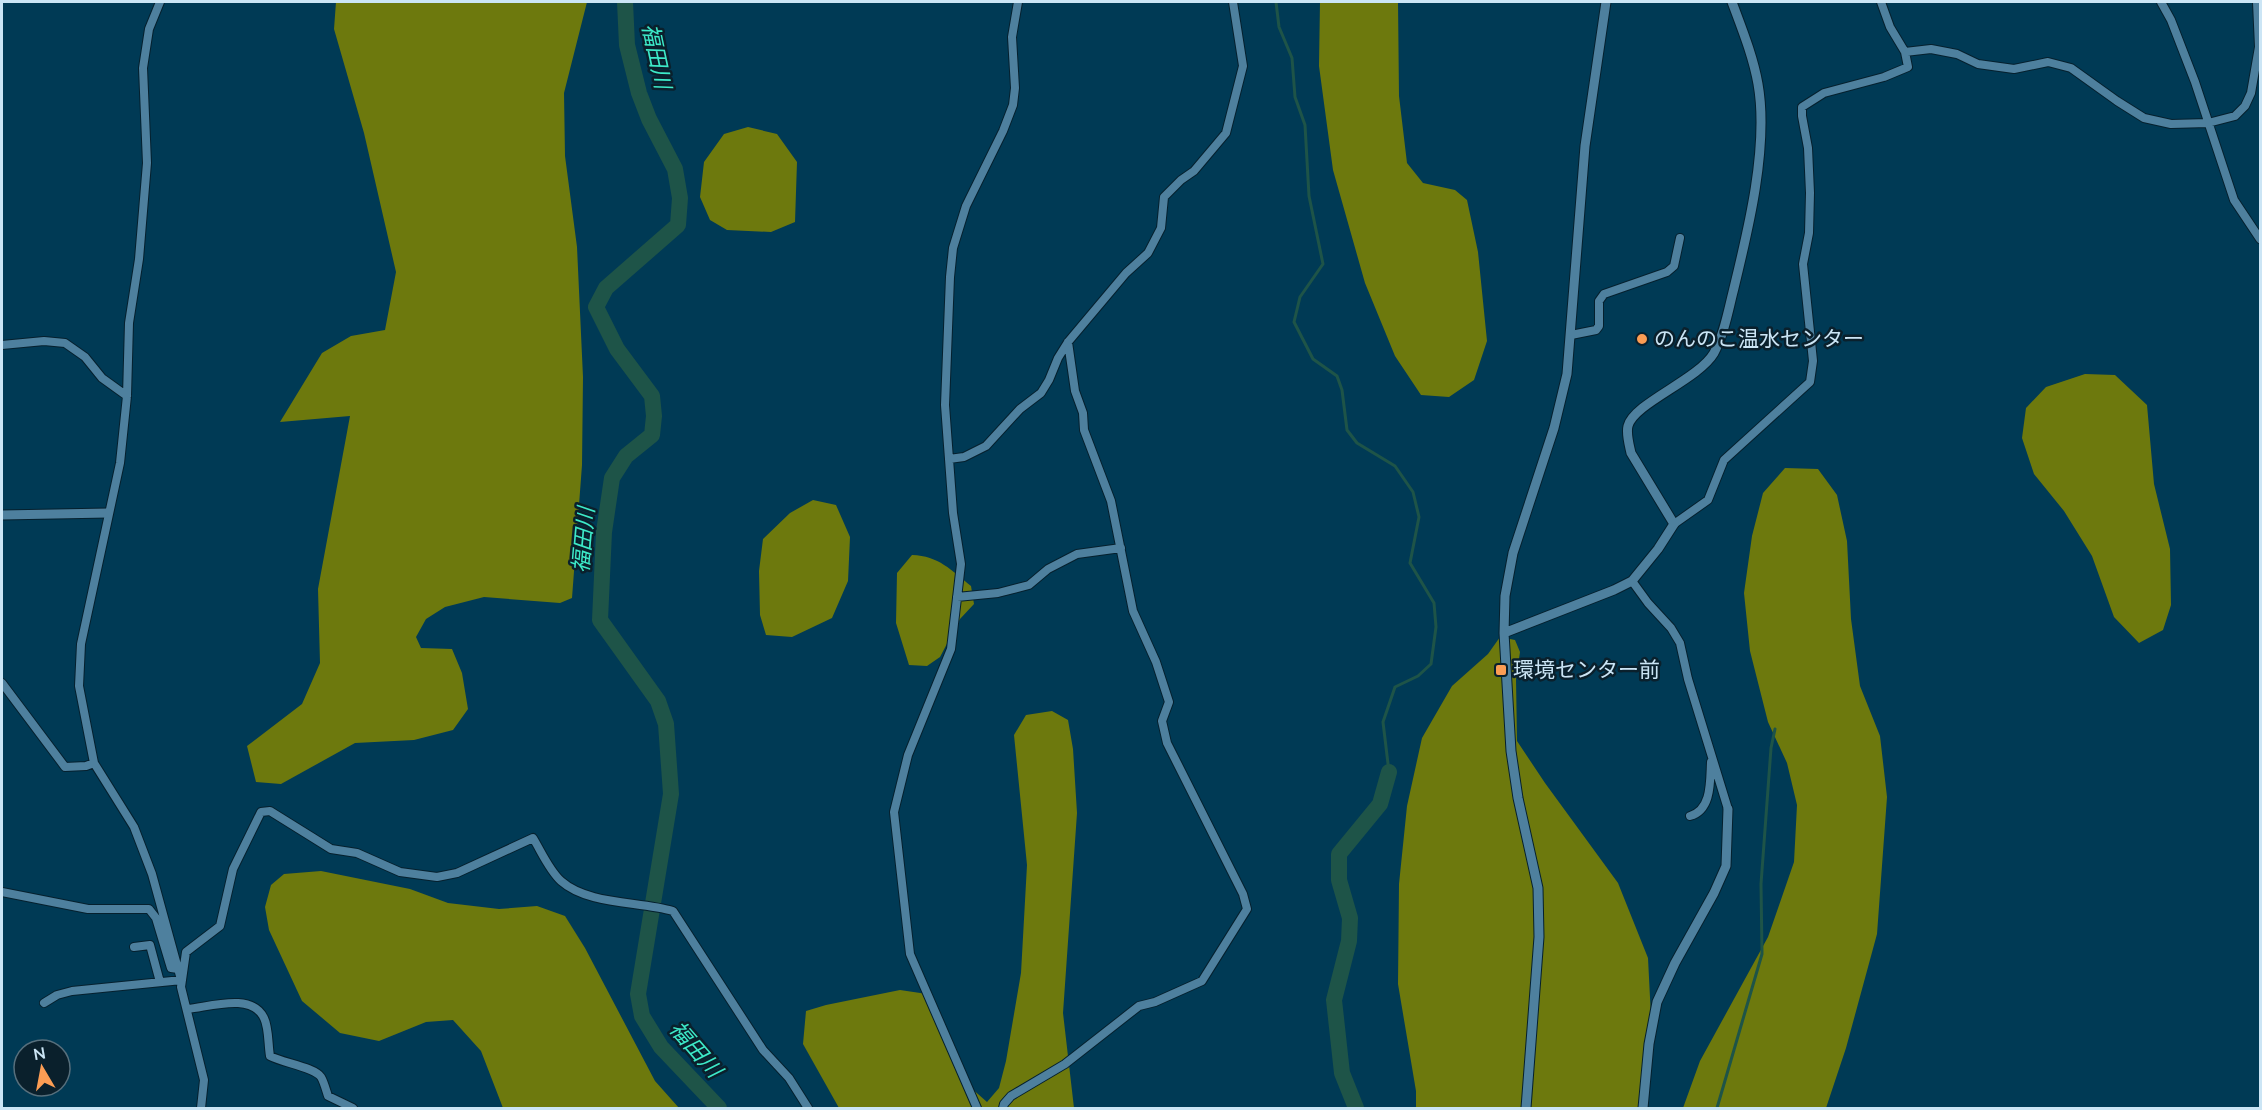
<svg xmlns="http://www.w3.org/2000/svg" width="2262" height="1110" font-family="Mulish,'Noto Sans JP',sans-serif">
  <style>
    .forest { fill: #6d790d }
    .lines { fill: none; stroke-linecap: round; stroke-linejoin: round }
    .stream { stroke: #1e5448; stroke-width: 3 }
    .river { stroke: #1e5448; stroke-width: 16 }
    .minor-casing { stroke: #05202e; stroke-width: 10 }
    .tertiary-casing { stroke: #05202e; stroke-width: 11 }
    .minor { stroke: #4e809e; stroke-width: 8 }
    .tertiary { stroke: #4e809e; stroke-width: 9 }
    .poi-dot { fill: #fc9d54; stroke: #0a202c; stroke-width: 2 }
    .labels { text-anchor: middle; stroke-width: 5; stroke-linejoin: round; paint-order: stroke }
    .poi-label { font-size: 21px; fill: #cbe5f5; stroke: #0a202c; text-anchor: start }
    .water-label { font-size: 22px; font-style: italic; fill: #3deac9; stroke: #0a202c }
  </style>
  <rect width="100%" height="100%" fill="#003a55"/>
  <path class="forest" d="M 336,2 L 587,2 L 564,93 L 565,156 L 577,247 L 583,377 L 582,465 L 572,598 L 560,603 L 484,597 L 445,607 L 426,619 L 416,637 L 421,648 L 452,649 L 462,673 L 468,709 L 453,730 L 414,740 L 355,743 L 281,784 L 256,782 L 247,746 L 302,704 L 320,663 L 318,589 L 350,416 L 280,422 L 322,353 L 351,336 L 385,330 L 396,272 L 364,133 L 334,29 Z
    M 1320,2 L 1398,2 L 1399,96 L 1407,163 L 1423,183 L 1455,190 L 1467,200 L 1478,252 L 1487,341 L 1474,380 L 1449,397 L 1421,395 L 1395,356 L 1365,283 L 1333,170 L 1319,66 Z
    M 748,127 L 777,134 L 797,162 L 795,222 L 771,232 L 727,230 L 710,220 L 700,197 L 704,162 L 724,134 Z
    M 2085,374 L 2115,375 L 2147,405 L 2154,484 L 2170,549 L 2171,605 L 2163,630 L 2139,643 L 2114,617 L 2092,556 L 2064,511 L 2034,474 L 2022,438 L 2026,408 L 2046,387 Z
    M 1785,468 L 1818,469 L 1837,495 L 1847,541 L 1851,619 L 1860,686 L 1880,736 L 1887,797 L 1877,934 L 1846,1048 L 1826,1108 L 1683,1108 L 1700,1061 L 1768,937 L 1794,862 L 1797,805 L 1787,763 L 1768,722 L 1750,651 L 1744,593 L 1752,536 L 1763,493 Z
    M 813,500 L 836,505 L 850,537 L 848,581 L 832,618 L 792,637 L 766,635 L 760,615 L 759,571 L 763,539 L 790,513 Z
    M 912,555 C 939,556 951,570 971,586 L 974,604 L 960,619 L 940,657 L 927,666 L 909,665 L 896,623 L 897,573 Z
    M 1500,637 L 1515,640 L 1520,652 L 1516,679 L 1517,741 L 1545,783 L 1618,883 L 1648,958 L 1652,1037 L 1638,1108 L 1416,1108 L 1416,1091 L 1398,984 L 1399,884 L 1407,806 L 1422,738 L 1452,686 L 1488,654 Z
    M 1052,711 L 1068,720 L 1073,749 L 1077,813 L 1063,1013 L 1074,1108 L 839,1108 L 803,1044 L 806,1011 L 826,1005 L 900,990 L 927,994 L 970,1087 L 987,1102 L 999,1088 L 1006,1061 L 1021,973 L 1027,865 L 1014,735 L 1026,715 Z
    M 321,871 L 410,889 L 448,903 L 499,909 L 537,906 L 565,916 L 585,948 L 655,1081 L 679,1108 L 503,1108 L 481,1051 L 453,1020 L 426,1022 L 379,1041 L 340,1033 L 302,1001 L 269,930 L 265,907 L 271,885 L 284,874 Z"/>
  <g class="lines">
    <path class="stream" d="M 1276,2 L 1279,27 L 1292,58 L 1295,97 L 1305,125 L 1309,196 L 1323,264 L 1300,297 L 1294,322 L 1313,359 L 1337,376 L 1342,390 L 1347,430 L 1357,443 L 1395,466 L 1413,492 L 1419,517 L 1410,563 L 1434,603 L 1436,627 L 1431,664 L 1418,676 L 1395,687 L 1383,722 L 1389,772
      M 1717,1108 L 1762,954 L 1761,884 L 1771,748 L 1775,729"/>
    <path class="river" d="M 625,2 L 627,45 L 639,93 L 649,119 L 675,169 L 680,198 L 678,225 L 606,288 L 596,307 L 617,349 L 652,396 L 654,416 L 652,435 L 626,456 L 612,478 L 604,532 L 600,620 L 658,701 L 666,724 L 671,794 L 638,994 L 642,1016 L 661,1047 L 719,1108
      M 1356,1108 L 1342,1073 L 1334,1000 L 1349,941 L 1350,918 L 1339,880 L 1339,854 L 1380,804 L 1389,772"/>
    <defs>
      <path id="minor" d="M 160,2 L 149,29 L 143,68 L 147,163 L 139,259 L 129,323 L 127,396 L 120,463 L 81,644 L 79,686 L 94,763 L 134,827 L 152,874 L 180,976
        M 2161,2 L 2171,20 L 2195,82 L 2234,200 L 2260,239
        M 1905,52 L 1931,49 L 1957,54 L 1978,64 L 2014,69 L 2048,62 L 2071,68 L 2117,101 L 2144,118 L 2171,124 L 2208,123 L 2235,116 L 2245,106 L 2251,93 L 2259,47 L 2257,2
        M 1571,335 L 1596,330 L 1599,326 L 1599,301 L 1604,294 L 1667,272 L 1674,266 L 1680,238
        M 2,345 L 44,341 L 65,343 L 85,357 L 102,378 L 127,396
        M 949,459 L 964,457 L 986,446 L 1020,409 L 1041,393 L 1049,380 L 1058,358 L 1068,342 L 1126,273 L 1148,253 L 1161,228 L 1164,197 L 1181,180 L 1194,171 L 1226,133 L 1243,66 L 1233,2
        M 1674,524 L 1708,500 L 1724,460 L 1810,382 L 1813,361 L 1803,264 L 1809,233 L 1810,193 L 1808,148 L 1802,116 L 1802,107 L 1824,93 L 1884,77 L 1908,67 L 1905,52 L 1890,27 L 1881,2
        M 1632,581 L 1648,603 L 1671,628 L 1680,643 L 1688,679 L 1728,809
        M 957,597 L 998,593 L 1029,585 L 1048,569 L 1077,554 L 1121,548
        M 2,683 L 65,767 L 86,766 L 94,763
        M 1690,816 C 1712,810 1710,781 1711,762
        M 2,892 L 88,909 L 149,909 L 156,918 L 171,968 L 178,969
        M 134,947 L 150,945 L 160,982
        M 44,1003 L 57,995 L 72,991 L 182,980
        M 188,1009 C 209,1007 252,992 264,1018 C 269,1028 268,1045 270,1056 C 283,1063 314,1067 321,1077 C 324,1082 326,1090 328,1096 L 353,1108
        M 201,1108 L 204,1080 L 181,987 L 186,952 L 220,926 L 233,869 L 261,812 L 270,811 L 331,849 L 357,853 L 400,872 L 437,877 L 457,873 L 533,838 C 541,851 549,870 561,881 C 588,905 639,901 673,911 L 763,1050 L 789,1078 L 808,1108
        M 977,1108 L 910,954 L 894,812 L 908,755 L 951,649 L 961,564 L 953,513 L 945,405 L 950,277 L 953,248 L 966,206 L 1003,131 L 1013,105 L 1015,88 L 1012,37 L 1018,2
        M 1003,1108 L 1004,1104 L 1011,1096 L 1065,1064 L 1139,1006 L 1155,1002 L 1202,981 L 1247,909 L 1243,894 L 1167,743 L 1162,721 L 1169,702 L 1156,662 L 1133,611 L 1111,501 L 1084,430 L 1083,413 L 1075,391 L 1068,342"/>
      <path id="tertiary" d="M 2,515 L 108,513
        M 1504,633 L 1614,590 L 1632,581 L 1658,549 L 1674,524 L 1631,453 C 1629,444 1626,434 1628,426 C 1634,403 1698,380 1714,353 C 1724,334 1728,312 1733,292 C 1748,231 1769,146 1758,84 C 1753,56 1742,29 1732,2
        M 1526,1108 L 1539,937 L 1538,888 L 1518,798 L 1511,751 L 1504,633 L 1505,596 L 1513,553 L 1554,428 L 1567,374 L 1585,146 L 1606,2
        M 1643,1108 L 1649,1044 L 1657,1002 L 1675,963 L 1714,893 L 1726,866 L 1728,809"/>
    </defs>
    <use href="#minor" class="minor-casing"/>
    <use href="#tertiary" class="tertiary-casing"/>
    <use href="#minor" class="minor"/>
    <use href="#tertiary" class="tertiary"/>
  </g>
  <g class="poi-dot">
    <circle cx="1642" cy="339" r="6"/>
    <rect x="1495" y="664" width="12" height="12" rx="3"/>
  </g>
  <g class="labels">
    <g class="poi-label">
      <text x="1654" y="346">のんのこ温水センター</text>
      <text x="1513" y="677">環境センター前</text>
    </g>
    <g class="water-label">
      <text transform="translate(657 56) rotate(78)" y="8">福田川</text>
      <text transform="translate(583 540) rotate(-85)" y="8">福田川</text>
      <text transform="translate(696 1049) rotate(49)" y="8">福田川</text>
    </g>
  </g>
  <rect width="2262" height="1110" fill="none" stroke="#cbe5f5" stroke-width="6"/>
  <g transform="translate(42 1068) rotate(350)"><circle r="28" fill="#0a202c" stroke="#576f7c" stroke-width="1.5"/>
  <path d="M0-4.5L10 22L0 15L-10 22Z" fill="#fc9d54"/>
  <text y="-9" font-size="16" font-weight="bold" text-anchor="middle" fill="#cbe5f5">N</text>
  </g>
</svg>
